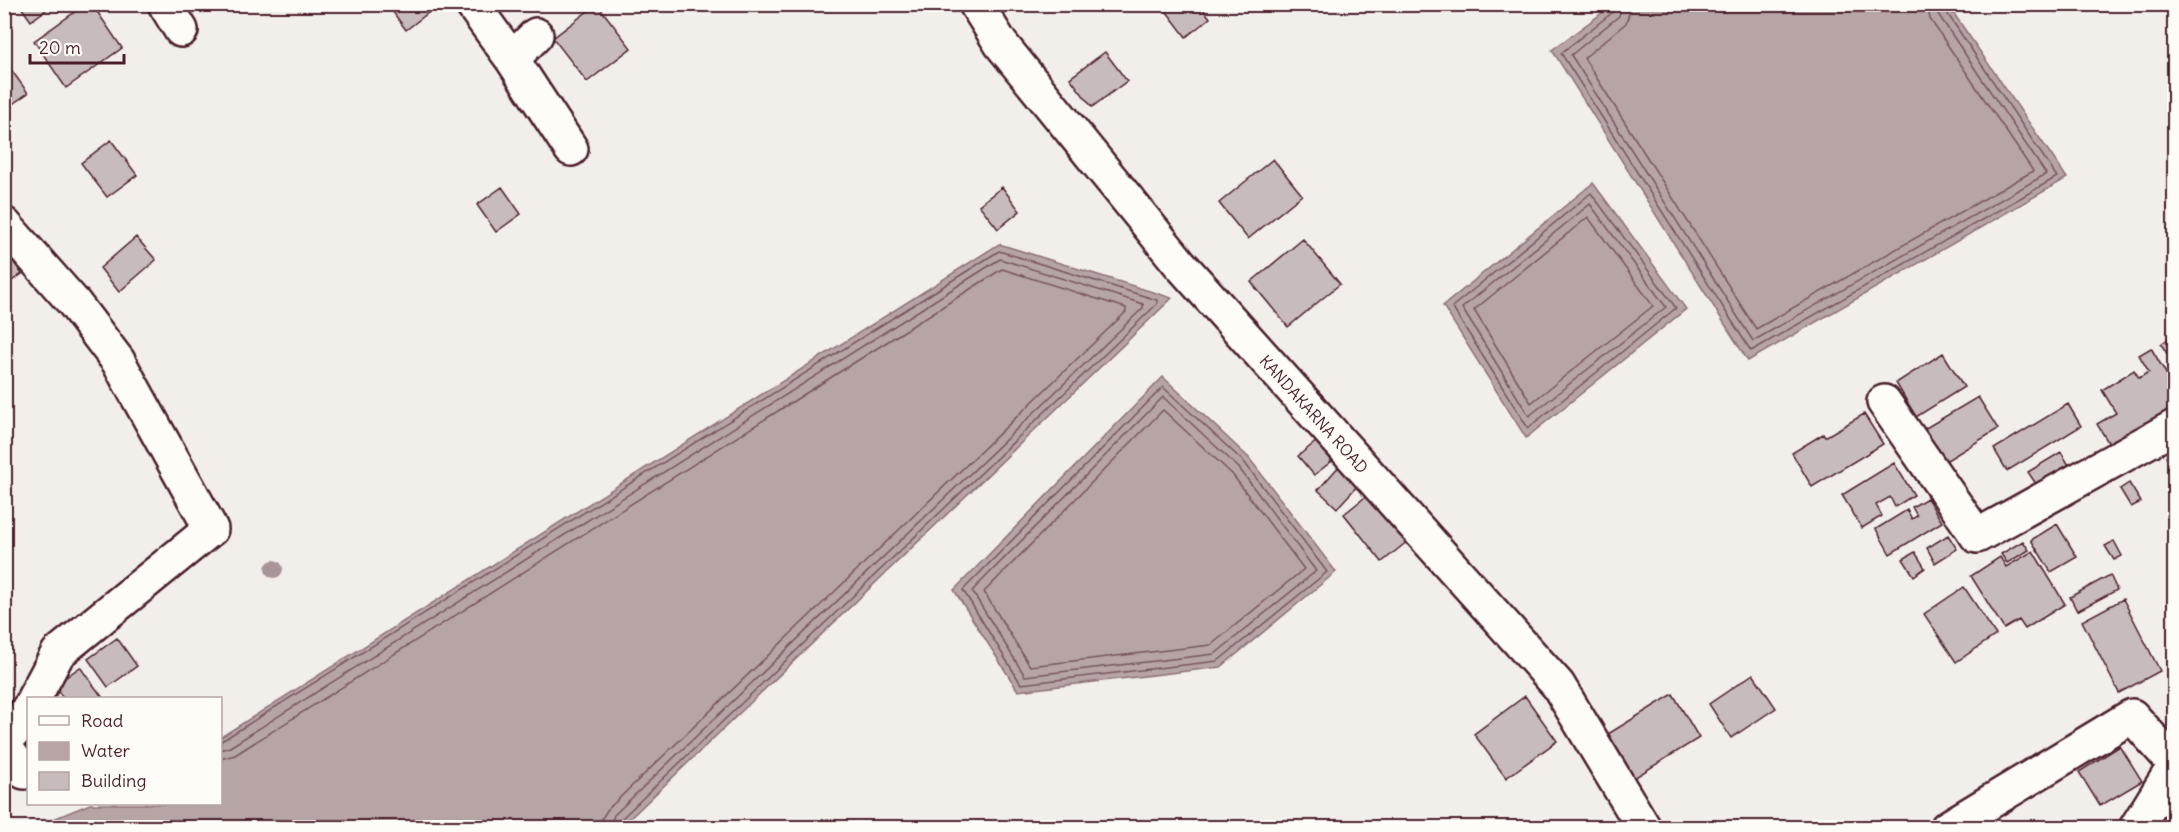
<svg xmlns="http://www.w3.org/2000/svg" width="2179" height="832" font-family="Delius,sans-serif">
  <style>
    .water { fill: #b7a5a6; stroke: #8b6f75; stroke-width: 1.5 }
    .lines { fill: none; stroke-linecap: round; stroke-linejoin: round }
    .shore { stroke: #76555c; stroke-width: 1.5 }
    .building { fill: #c8bbbb; stroke: #4a1f2b; stroke-width: 1.5 }
    .street-casing { stroke: #4a1f2b; stroke-width: 38 }
    .street { stroke: #fdfcf7; stroke-width: 33 }
    .tree { fill: #a99598 }
    .labels { text-anchor: middle; stroke-width: 4.5; stroke-linejoin: round; paint-order: stroke }
    .street-label { font-size: 16px; fill: #4a1f2b; stroke: #fdfcf7 }
  </style>
  <rect width="100%" height="100%" fill="#f2efeb"/>
  <filter id="ink" filterUnits="userSpaceOnUse"><feTurbulence type="fractalNoise" baseFrequency=".0167" numOctaves="2"/><feDisplacementMap in="SourceGraphic" scale="12" xChannelSelector="R" yChannelSelector="G"/><feConvolveMatrix kernelMatrix="1 2 1 2 8 2 1 2 1" color-interpolation-filters="sRGB"/></filter>
  <g filter="url(#ink)">
    <path class="water" d="M 1613,5 L 1948,5 L 2067,178 L 1748,361 L 1552,50 Z
      M 1593,183 L 1686,309 L 1526,438 L 1443,306 Z
      M 999,244 L 1172,298 L 621,827 L 34,827 L 90,804 L 220,804 L 221,737 Z
      M 1163,377 L 1249,458 L 1336,572 L 1221,667 L 1018,691 L 954,590 Z"/>
    <g class="lines">
      <path class="shore" d="M 1616,4 L 1613,12 L 1561,53 L 1751,351 L 2057,177 L 1945,10 L 1943,4
        M 1623,4 L 1619,16 L 1571,55 L 1753,341 L 2046,174 L 1938,14 L 1936,4
        M 1632,4 L 1626,23 L 1584,58 L 1756,329 L 2033,171 L 1930,19 L 1927,4
        M 1591,193 L 1676,308 L 1528,428 L 1452,307 Z
        M 1590,204 L 1666,307 L 1529,416 L 1462,308 Z
        M 1588,217 L 1653,306 L 1531,403 L 1474,310 Z
        M 1163,387 L 1244,462 L 1327,572 L 1218,661 L 1021,684 L 963,590 Z
        M 1163,397 L 1239,468 L 1316,571 L 1215,654 L 1025,676 L 972,591 Z
        M 1163,410 L 1232,474 L 1304,569 L 1211,645 L 1030,666 L 984,592 Z
        M 220,742 L 999,251 L 1157,300 L 1157,304 L 619,821 L 617,828
        M 220,750 L 230,747 L 1000,259 L 1143,304 L 1143,308 L 614,815 L 609,828
        M 220,759 L 235,755 L 1002,269 L 1126,308 L 1126,312 L 608,809 L 602,818 L 600,828"/>
    </g>
    <path class="building" d="M 19,4 L 54,4 L 31,21 Z
      M 86,4 L 92,4 L 122,48 L 66,88 L 34,41 Z
      M 387,4 L 436,4 L 437,6 L 406,30 Z
      M 597,4 L 631,48 L 587,82 L 553,38 Z
      M 1161,4 L 1199,4 L 1210,18 L 1186,37 Z
      M 1105,52 L 1127,81 L 1092,107 L 1070,78 Z
      M 4,60 L 28,93 L 4,110 Z
      M 111,140 L 137,175 L 107,197 L 81,163 Z
      M 1273,159 L 1302,195 L 1248,239 L 1219,203 Z
      M 502,187 L 521,214 L 496,232 L 477,205 Z
      M 1002,187 L 1020,211 L 998,229 L 979,205 Z
      M 136,237 L 156,260 L 119,292 L 100,268 Z
      M 1303,239 L 1340,284 L 1288,327 L 1251,282 Z
      M 4,248 L 22,274 L 4,286 Z
      M 2174,335 L 2174,365 L 2161,344 Z
      M 2151,348 L 2174,387 L 2174,415 L 2114,452 L 2097,424 L 2116,413 L 2102,390 L 2134,370 L 2139,378 L 2149,372 L 2139,355 Z
      M 1943,353 L 1964,387 L 1916,417 L 1896,383 Z
      M 1978,397 L 1998,429 L 1944,462 L 1924,429 Z
      M 2068,404 L 2081,426 L 2007,471 L 1994,449 Z
      M 1864,414 L 1883,444 L 1812,487 L 1792,453 L 1823,434 L 1825,437 Z
      M 1317,441 L 1332,461 L 1314,475 L 1298,456 Z
      M 2061,452 L 2072,470 L 2040,490 L 2028,472 Z
      M 2174,452 L 2174,471 L 2166,457 Z
      M 1894,463 L 1914,495 L 1895,507 L 1890,497 L 1876,505 L 1882,516 L 1862,528 L 1842,495 Z
      M 1340,465 L 1360,483 L 1337,508 L 1318,490 Z
      M 2129,483 L 2141,502 L 2131,507 L 2120,489 Z
      M 1369,494 L 1408,541 L 1382,562 L 1344,514 Z
      M 1927,498 L 1942,522 L 1890,554 L 1876,529 L 1907,510 L 1912,519 L 1917,516 L 1912,507 Z
      M 2057,524 L 2077,557 L 2051,572 L 2031,540 Z
      M 1948,535 L 1957,549 L 1935,563 L 1927,548 Z
      M 2023,541 L 2029,550 L 2007,563 L 2001,554 Z
      M 2114,541 L 2122,556 L 2114,560 L 2105,546 Z
      M 2033,551 L 2065,604 L 2025,629 L 2019,620 L 2004,629 L 1971,576 L 2000,557 L 2006,567 Z
      M 1915,552 L 1925,568 L 1914,576 L 1903,559 Z
      M 2110,575 L 2117,590 L 2077,611 L 2070,597 Z
      M 1964,587 L 1996,635 L 1956,662 L 1924,614 Z
      M 2123,599 L 2160,671 L 2119,693 L 2082,621 Z
      M 117,638 L 137,666 L 108,687 L 88,659 Z
      M 80,667 L 103,698 L 63,698 L 54,686 Z
      M 1753,674 L 1776,708 L 1731,738 L 1709,704 Z
      M 1673,694 L 1699,738 L 1634,778 L 1608,734 Z
      M 1525,696 L 1557,741 L 1506,778 L 1474,734 Z
      M 2120,746 L 2142,781 L 2100,806 L 2079,772 Z"/>
    <g class="lines">
      <defs>
        <path id="street" d="M 165,4 L 181,30
          M 472,4 L 512,59 L 571,149
          M 976,4 L 1001,44 L 1180,264 L 1558,685 L 1644,828
          M 512,59 L 536,35
          M 4,224 L 74,303 L 118,361 L 211,529 L 58,653 L 34,698
          M 1884,402 L 1977,536 L 2174,427
          M 4,742 L 21,724 L 28,709
          M 4,746 L 24,772
          M 1947,828 L 2132,716 L 2174,763
          M 2136,828 L 2174,767"/>
      </defs>
      <use href="#street" class="street-casing"/>
      <use href="#street" class="street"/>
    </g>
    <circle class="tree" cx="274" cy="569" r="9"/>
  </g>
  <g class="labels">
    <g class="street-label">
      <text transform="translate(1314 414) rotate(48)" y="6">KANDAKARNA ROAD</text>
    </g>
  </g>
  <rect width="2179" height="832" fill="none" stroke="#fdfcf7" stroke-width="24"/>
  <rect x="12" y="12" width="2155" height="808" fill="none" stroke="#4a1f2b" stroke-width="2" filter="url(#ink)"/>
  <rect x="27" y="697" width="195" height="108" fill="#fdfcf7" stroke="#b5a4a5" stroke-width="1.5"/>
  <rect x="39" y="716" width="30" height="9" fill="#fdfcf7" stroke="#b5a4a5" stroke-width="1.5"/>
  <text x="81" y="727" font-size="18" fill="#4a1f2b">Road</text>
  <rect x="39" y="742" width="30" height="18" fill="#b7a5a6" stroke="#b5a4a5" stroke-width="1.5"/>
  <text x="81" y="757" font-size="18" fill="#4a1f2b">Water</text>
  <rect x="39" y="772" width="30" height="18" fill="#c8bbbb" stroke="#b5a4a5" stroke-width="1.5"/>
  <text x="81" y="787" font-size="18" fill="#4a1f2b">Building</text>
  <path d="M30 54v9h94v-9" fill="none" stroke="#4a1f2b" stroke-width="3"/>
  <text x="39" y="54" font-size="18" fill="#4a1f2b" stroke="#fdfcf7" stroke-width="4.5" paint-order="stroke">20 m</text>
</svg>
